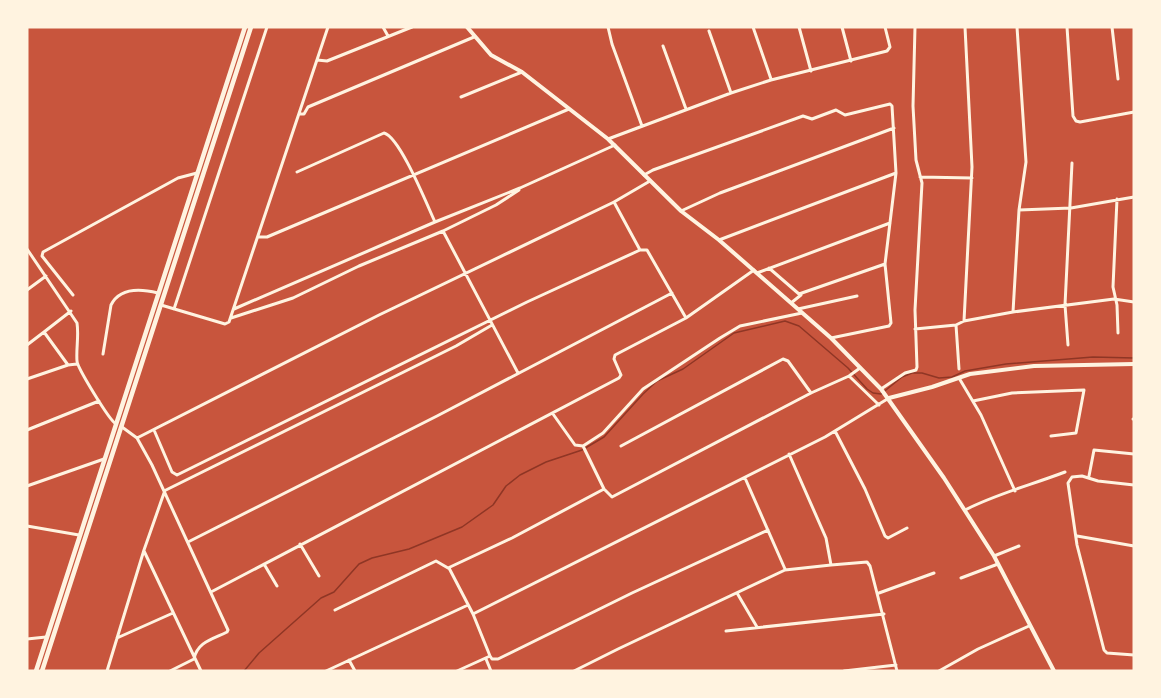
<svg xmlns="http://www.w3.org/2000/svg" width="1161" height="698" font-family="'Roboto Condensed',sans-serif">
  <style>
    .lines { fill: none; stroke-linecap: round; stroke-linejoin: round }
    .stream { stroke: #8f3625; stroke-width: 1.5 }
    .minor { stroke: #fff3e0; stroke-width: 3 }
    .tertiary { stroke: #fff3e0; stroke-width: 4 }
    .trunk { stroke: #fff3e0; stroke-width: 4.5 }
  </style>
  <rect width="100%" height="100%" fill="#c8553d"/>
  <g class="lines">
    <path class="stream" d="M 244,671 L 259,653 L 321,598 L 334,592 L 359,564 L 372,558 L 409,549 L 462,527 L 493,505 L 506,486 L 520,475 L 546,462 L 582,450 L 604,437 L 643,394 L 657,381 L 683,369 L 734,333 L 785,321 L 799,326 L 848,368 L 867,389 L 873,393 L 881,394 L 902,377 L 912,373 L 922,373 L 939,378 L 952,377 L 965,371 L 1006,364 L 1093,357 L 1134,358"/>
    <path class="minor" d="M 383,27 L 388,36
      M 608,27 L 612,44 L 642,126
      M 753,27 L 771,79
      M 799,27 L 811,71
      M 842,27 L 851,61
      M 1017,27 L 1026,162 L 1019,210 L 1013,312 L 1114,299 L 1134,302
      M 1067,27 L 1073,116 L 1076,121 L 1080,122 L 1134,112
      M 1112,27 L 1118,79
      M 709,31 L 731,93
      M 663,46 L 686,109
      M 317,60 L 327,61 L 412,27
      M 461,97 L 522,72
      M 299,114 L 304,114 L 308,107 L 474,37
      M 608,139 L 731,93 L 771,80 L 887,51 L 890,47 L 885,27
      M 297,172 L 384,133 C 400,137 427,205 435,222
      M 644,175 L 653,170 L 803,116 L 812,119 L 836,110 L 845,115 L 890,104 L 892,106 L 896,173 L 885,264 L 891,323 L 889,326 L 831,338
      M 920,177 L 972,178
      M 1117,199 L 1113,287 L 1117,305 L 1118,333
      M 614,202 L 650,181
      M 1019,210 L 1071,208 L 1134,197
      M 681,211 L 720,193 L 894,128
      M 443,231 L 518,373
      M 258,237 L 267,237 L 569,109
      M 719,240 L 896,173
      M 27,249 L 77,323 C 79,336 76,348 77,361 C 77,367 109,420 116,424
      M 769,268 L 799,294 L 885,264
      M 757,273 L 890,223
      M 27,290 L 46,276
      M 73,295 L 42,256 L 43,252 L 178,178 L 197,173
      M 791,303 L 801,295
      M 161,305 L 225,324 L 229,322 L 328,27
      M 174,309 L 267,27
      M 234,309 L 435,222 L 520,188 L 615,145
      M 798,309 L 857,296
      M 231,318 L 293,298 L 359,266 L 443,231 L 496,205 L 519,190
      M 964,321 L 972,167 L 965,27
      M 915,329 L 956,325
      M 44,332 L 71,311
      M 27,345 L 44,332 L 68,365 L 77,364
      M 1068,345 L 1065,305 L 1072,163
      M 103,354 L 111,305 C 120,287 142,289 158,293
      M 959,369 L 956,325 L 964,321 L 1013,312
      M 849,376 L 879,405
      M 959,378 L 981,415 L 1015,491
      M 27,379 L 68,365
      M 881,389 L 905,373 L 916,370 L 917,367 L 915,310 L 922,183 L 916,160 L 913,106 L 915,27
      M 973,401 L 1012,393 L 1084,390 L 1076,433 L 1051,436
      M 553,414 L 575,445 L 583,446 L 603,433 L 643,389 L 720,338 L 740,326 L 802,313
      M 1133,419 L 1134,419
      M 122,427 L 137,438 L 152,465 L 228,630 L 227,632 C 213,639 197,642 194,659 L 170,671
      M 27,430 L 99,401
      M 154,430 L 172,472 L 177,475 L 527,302 L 640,250
      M 835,431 L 865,489 L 885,536 L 888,538 L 907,528
      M 137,438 L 379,315 L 614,202 L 640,250 L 647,250 L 686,318
      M 583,446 L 604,489 L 612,497 L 811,393 L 849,376 L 860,368
      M 621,446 L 783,359 L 788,361 L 811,393
      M 789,454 L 826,538 L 831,565 L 867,562 L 870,566 L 897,671
      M 1089,476 L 1094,450 L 1134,454
      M 745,478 L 785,569
      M 1134,485 L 1098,481 L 1082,476 L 1072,477 L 1068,483 L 1077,545 L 1104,650 L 1107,653 L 1134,655
      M 27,486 L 104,459
      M 164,491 L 456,346 L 492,325
      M 965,510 C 996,494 1031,485 1065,472
      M 27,526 L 79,535
      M 1077,536 L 1134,546
      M 188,542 L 437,416 L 672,293
      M 300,544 L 319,576
      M 144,551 L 201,671
      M 994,556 L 1019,546
      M 264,564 L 277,586
      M 449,568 L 473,614 L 490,656
      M 961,578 L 998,564
      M 211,592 L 619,378 L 621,375 L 614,359 L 615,355 L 686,318 L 754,270
      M 737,593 L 757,627
      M 879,593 L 934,573
      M 335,610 L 436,561 L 448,568 L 512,538 L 604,489
      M 473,614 L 825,437 L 889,398
      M 726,631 L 884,614
      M 117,638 L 173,613
      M 27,639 L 46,637
      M 490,656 L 492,659 L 498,659 L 632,593 L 768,530
      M 486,659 L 491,671
      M 349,660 L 355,671
      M 107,671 L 144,550 L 164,493
      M 326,671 L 468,605
      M 457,671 L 490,656
      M 574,671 L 618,649 L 785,570 L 831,565
      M 844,671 L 896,665
      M 939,671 L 978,649 L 1029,626"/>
    <path class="tertiary" d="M 467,27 L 491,55 L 522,72 L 608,139 L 681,211 L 719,240 L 831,338 L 881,389 L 944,478 L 994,556 L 1054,671
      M 889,398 L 932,387 L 970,374 L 1034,366 L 1134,364"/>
    <path class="trunk" d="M 36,671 L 245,27
      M 42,671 L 251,27"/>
  </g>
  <rect width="1161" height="698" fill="none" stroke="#fff3e0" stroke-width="57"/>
</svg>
